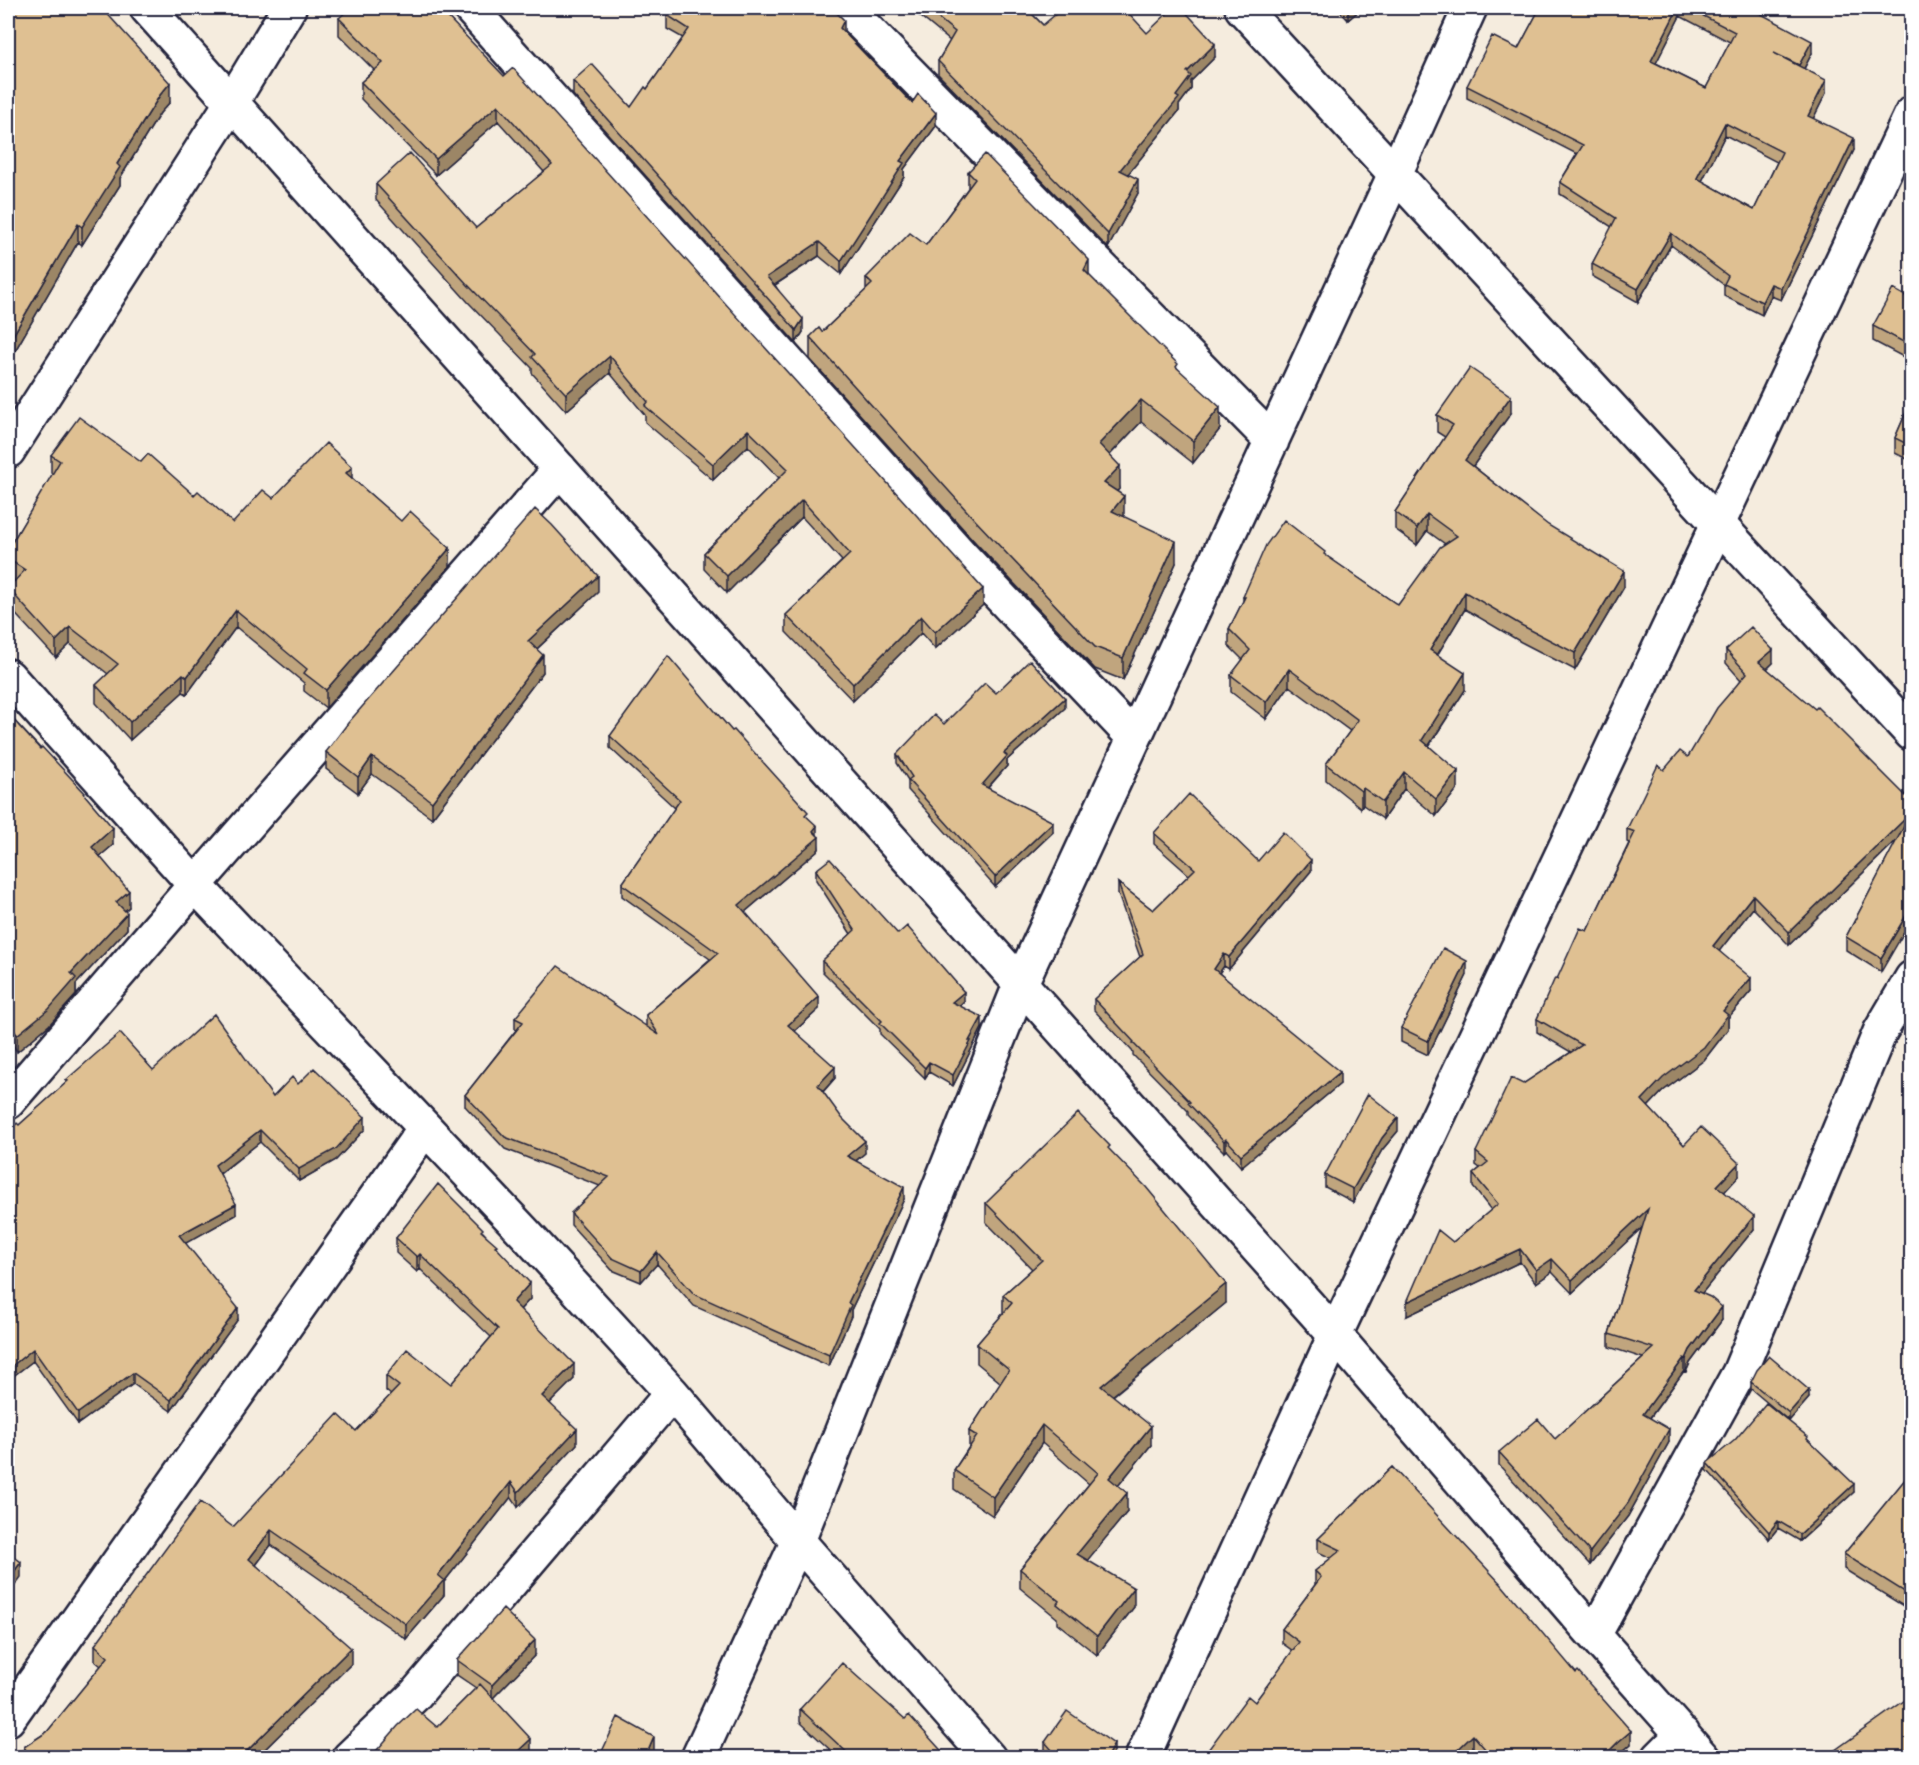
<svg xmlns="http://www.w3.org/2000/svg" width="1919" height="1765" font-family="Itim,sans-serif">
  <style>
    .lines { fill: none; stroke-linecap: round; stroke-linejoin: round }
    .street-casing { stroke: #22223b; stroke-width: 38 }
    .secondary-casing { stroke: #22223b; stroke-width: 38 }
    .street { stroke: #fff; stroke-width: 33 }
    .secondary { stroke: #fff; stroke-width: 33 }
    .wall { fill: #c0a57e; stroke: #22223b; stroke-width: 1.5; fill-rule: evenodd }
    .shaded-wall { fill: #9c8666; stroke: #22223b; stroke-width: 1.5 }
    .building { fill: #dfc092; stroke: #22223b; stroke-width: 1.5; fill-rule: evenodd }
  </style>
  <rect width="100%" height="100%" fill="#f5ecde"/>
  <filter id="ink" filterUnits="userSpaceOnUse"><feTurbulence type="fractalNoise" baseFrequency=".0167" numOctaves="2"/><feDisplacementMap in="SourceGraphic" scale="12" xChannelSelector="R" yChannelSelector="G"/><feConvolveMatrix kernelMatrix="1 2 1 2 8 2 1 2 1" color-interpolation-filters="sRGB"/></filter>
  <g filter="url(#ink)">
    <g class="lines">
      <defs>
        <path id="street" d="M 147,8 L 1335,1335 L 1594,1635 L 1703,1758
          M 470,8 L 962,556 L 1134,738
          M 846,8 L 1272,441
          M 8,451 L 232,102 L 289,8
          M 8,676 L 195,885 L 524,1232 L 672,1393 L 798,1541 L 989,1758
          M 8,1102 L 195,885 L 560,469
          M 1594,1635 L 1739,1373 L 1880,1032 L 1912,978
          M 8,1719 L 425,1128
          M 349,1758 L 414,1696 L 672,1393
          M 698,1758 L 798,1541 L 1020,985 L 1395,174 L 1470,8
          M 1142,1758 L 1335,1335 L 1912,113
          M 1659,1758 L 1683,1734"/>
        <path id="secondary" d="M 1242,8 L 1912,734"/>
      </defs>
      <use href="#street" class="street-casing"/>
      <use href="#secondary" class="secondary-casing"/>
      <use href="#street" class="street"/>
      <use href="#secondary" class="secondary"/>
    </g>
    <path class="wall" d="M 439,8 L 983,605 L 935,649 L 921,633 L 853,701 L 786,632 L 786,615 L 842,561 L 802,517 L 727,593 L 704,569 L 704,553 L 779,478 L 748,446 L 713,480 L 645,422 L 645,415 L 610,373 L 566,411 L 532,373 L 532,368 L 468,302 L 376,200 L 376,184 L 476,228 L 544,172 L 498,121 L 436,175 L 361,99 L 361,82 L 374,70 L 339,35 L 339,18 Z
      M 910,8 L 1026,8 L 1043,25 L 1147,33 L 1215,57 L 1191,81 L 1191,89 L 1179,105 L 1179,111 L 1128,174 L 1138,193 L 1108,248 L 938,74 L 938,61 L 950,41 Z
      M 1337,8 L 1362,8 L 1348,20 Z
      M 1540,8 L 1750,8 L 1812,53 L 1804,69 L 1826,93 L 1813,119 L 1854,150 L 1781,300 L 1771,296 L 1762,315 L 1724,296 L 1724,285 L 1671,245 L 1638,302 L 1592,276 L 1592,264 L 1612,227 L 1560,194 L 1560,182 L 1577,154 L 1467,98 L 1467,86 L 1518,49 ZM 1680,16 L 1730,42 L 1706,88 L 1656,63 ZM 1725,135 L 1777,162 L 1754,210 L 1702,181 Z
      M 788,11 L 844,33 L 912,103 L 936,126 L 904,169 L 904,177 L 841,274 L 819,256 L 775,285 L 803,332 L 796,343 L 573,95 L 573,81 L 631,107 L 647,89 L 683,38 L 667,29 L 667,15 Z
      M 8,14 L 170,102 L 160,113 L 120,178 L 120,185 L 82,245 L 78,242 L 8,363 Z
      M 968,172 L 1089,276 L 1178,369 L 1220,429 L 1193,463 L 1141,422 L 1110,455 L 1120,488 L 1117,491 L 1124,517 L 1176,563 L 1123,680 L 1095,669 L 976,543 L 810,359 L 810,337 L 822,332 L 866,290 L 866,278 L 926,245 L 968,188 Z
      M 1911,299 L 1911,361 L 1873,341 L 1873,326 Z
      M 1911,401 L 1911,461 L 1895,453 L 1895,438 Z
      M 1511,413 L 1473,466 L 1624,587 L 1575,670 L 1521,642 L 1465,609 L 1437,655 L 1465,690 L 1429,746 L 1458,788 L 1436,816 L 1404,789 L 1383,819 L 1363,805 L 1361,808 L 1326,780 L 1326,764 L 1350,731 L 1289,686 L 1266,719 L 1231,692 L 1231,675 L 1243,660 L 1229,646 L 1229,629 L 1243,601 L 1243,597 L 1325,555 L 1398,605 L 1445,544 L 1427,531 L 1417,545 L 1395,529 L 1395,512 L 1445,437 L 1437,432 L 1437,415 Z
      M 51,455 L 141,462 L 194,495 L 233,523 L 273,498 L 352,478 L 450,566 L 326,708 L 304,691 L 304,683 L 236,627 L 187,694 L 183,692 L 130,740 L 96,703 L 96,685 L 108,674 L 70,644 L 56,658 L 8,606 L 8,588 L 15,581 L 8,576 L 8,549 L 53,474 L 51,473 Z
      M 598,592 L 537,649 L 543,672 L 432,818 L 372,774 L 358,793 L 326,769 L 326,752 Z
      M 1726,650 L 1773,663 L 1767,669 L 1911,801 L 1881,972 L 1846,950 L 1846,937 L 1897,840 L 1789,945 L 1753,908 L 1719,951 L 1751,991 L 1728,1018 L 1728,1029 L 1704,1060 L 1663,1091 L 1648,1107 L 1684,1145 L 1739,1176 L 1724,1192 L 1754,1229 L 1702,1293 L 1722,1320 L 1690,1363 L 1686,1372 L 1684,1371 L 1650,1418 L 1669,1442 L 1628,1516 L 1590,1565 L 1499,1465 L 1499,1452 L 1555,1439 L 1643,1358 L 1609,1347 L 1609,1334 L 1642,1227 L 1572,1293 L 1552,1272 L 1536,1283 L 1520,1262 L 1407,1316 L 1453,1242 L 1491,1210 L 1473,1187 L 1473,1174 L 1480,1168 L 1476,1165 L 1476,1152 L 1523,1084 L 1571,1052 L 1537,1032 L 1537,1019 L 1557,979 L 1587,931 L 1629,843 L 1627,842 L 1627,829 L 1664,770 L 1688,757 L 1741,680 L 1726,663 Z
      M 996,693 L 1065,708 L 1007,760 L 1007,766 L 988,788 L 1053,832 L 995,887 L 908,790 L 908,780 L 897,763 L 897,754 Z
      M 8,714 L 85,796 L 113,845 L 100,856 L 129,907 L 125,911 L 127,929 L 76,984 L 76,995 L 49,1025 L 17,1052 L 8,1036 Z
      M 610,736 L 808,818 L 817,835 L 819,849 L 745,912 L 819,1009 L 795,1031 L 835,1078 L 823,1092 L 865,1153 L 856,1161 L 904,1199 L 851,1310 L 851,1316 L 829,1366 L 694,1306 L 657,1264 L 641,1282 L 612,1270 L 571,1225 L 571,1213 L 600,1186 L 505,1149 L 465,1106 L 465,1095 L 516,1030 L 515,1029 L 515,1018 L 646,1026 L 646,1015 L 710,959 L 622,896 L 622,884 L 675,808 L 610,748 Z
      M 1154,833 L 1258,861 L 1311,871 L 1229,969 L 1224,966 L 1219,973 L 1340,1084 L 1241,1167 L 1226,1150 L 1224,1152 L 1188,1115 L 1188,1111 L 1133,1055 L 1133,1052 L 1094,1010 L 1094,999 L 1140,957 L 1118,894 L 1118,883 L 1153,910 L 1189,875 L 1154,844 Z
      M 816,870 L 898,934 L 964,1002 L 960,1006 L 982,1028 L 953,1086 L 929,1072 L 925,1078 L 880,1034 L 880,1029 L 822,971 L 822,961 L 851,934 L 816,880 Z
      M 1467,975 L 1428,1055 L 1401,1042 L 1401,1028 Z
      M 153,1070 L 273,1097 L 298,1084 L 365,1129 L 336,1160 L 299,1181 L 260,1142 L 220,1174 L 236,1215 L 185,1243 L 238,1319 L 171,1411 L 133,1384 L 78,1424 L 33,1361 L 8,1380 L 8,1133 L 19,1125 L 66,1083 L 66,1080 Z
      M 1398,1131 L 1382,1150 L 1353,1202 L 1325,1187 L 1325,1175 Z
      M 1110,1151 L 1226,1303 L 1113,1396 L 1151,1445 L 1118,1486 L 1127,1512 L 1087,1560 L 1134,1607 L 1097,1655 L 1057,1623 L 1057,1618 L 1020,1588 L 1020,1569 L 1089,1484 L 1042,1443 L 993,1516 L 954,1489 L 954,1470 L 969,1447 L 969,1431 L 1001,1383 L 977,1363 L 977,1344 L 1003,1314 L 1003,1295 L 1032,1269 L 986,1222 L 986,1203 Z
      M 483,1232 L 497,1248 L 530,1299 L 520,1310 L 574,1379 L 550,1403 L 577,1444 L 518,1507 L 511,1497 L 444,1582 L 444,1595 L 406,1639 L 271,1545 L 256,1565 L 351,1664 L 256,1758 L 24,1758 L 24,1747 L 47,1732 L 101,1666 L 95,1661 L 95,1645 L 233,1527 L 356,1431 L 391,1395 L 386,1391 L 386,1376 L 451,1384 L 491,1337 L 420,1269 L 417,1272 L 396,1253 L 396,1238 Z
      M 1751,1382 L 1809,1398 L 1789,1421 L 1751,1389 Z
      M 1808,1440 L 1854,1492 L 1800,1541 L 1778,1528 L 1769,1539 L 1707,1470 L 1707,1463 Z
      M 1392,1467 L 1631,1744 L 1615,1758 L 1481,1758 L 1473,1748 L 1463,1758 L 1204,1758 L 1255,1702 L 1293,1651 L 1282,1643 L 1282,1629 L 1315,1585 L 1315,1571 L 1331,1558 L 1318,1552 L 1318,1539 Z
      M 1911,1472 L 1911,1611 L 1844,1569 L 1844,1554 Z
      M 535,1655 L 493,1698 L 531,1750 L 523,1758 L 370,1758 L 437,1727 L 476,1688 L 457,1675 L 457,1660 Z
      M 800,1709 L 948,1758 L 839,1758 L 800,1722 Z
      M 1045,1742 L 1114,1751 L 1111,1758 L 1052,1758 L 1045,1750 Z"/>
    <path class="shaded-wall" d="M 1348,8 L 1362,8 L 1348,20 Z
      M 1678,8 L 1680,8 L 1680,16 L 1651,73 L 1651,61 Z
      M 844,20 L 844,33 L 840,28 Z
      M 1812,41 L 1812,53 L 1799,78 L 1799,65 Z
      M 1215,44 L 1215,57 L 1191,81 L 1191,89 L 1179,105 L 1179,111 L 1120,184 L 1120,170 L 1176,96 L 1187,72 Z
      M 1826,80 L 1826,93 L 1808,129 L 1808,116 Z
      M 170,83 L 170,102 L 160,113 L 120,178 L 120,185 L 82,245 L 82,227 L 117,164 L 160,95 Z
      M 498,105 L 498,121 L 436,175 L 436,159 Z
      M 936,113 L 936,126 L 904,169 L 904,177 L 841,274 L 841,261 L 900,161 Z
      M 1725,123 L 1725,135 L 1697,191 L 1697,178 Z
      M 1854,138 L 1854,150 L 1781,300 L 1781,288 Z
      M 1138,179 L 1138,193 L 1108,248 L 1108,234 Z
      M 78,224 L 78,242 L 8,363 L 8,344 Z
      M 1671,233 L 1671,245 L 1638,302 L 1638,289 Z
      M 819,242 L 819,256 L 767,290 L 767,277 Z
      M 1089,260 L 1089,282 L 1084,270 Z
      M 1771,284 L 1771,296 L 1762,315 L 1762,302 Z
      M 803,319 L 803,332 L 796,343 L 796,330 Z
      M 610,356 L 610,373 L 566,411 L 566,394 Z
      M 1511,396 L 1511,413 L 1465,477 L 1465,460 Z
      M 1141,400 L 1141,422 L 1099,466 L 1099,444 Z
      M 1220,407 L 1220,429 L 1193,463 L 1193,441 Z
      M 748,430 L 748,446 L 713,480 L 713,464 Z
      M 1120,466 L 1120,488 L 1104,505 L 1104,483 Z
      M 352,467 L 352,485 L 346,473 Z
      M 1124,496 L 1124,518 L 1112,511 Z
      M 802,500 L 802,517 L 727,593 L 727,576 Z
      M 1427,514 L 1427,531 L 1417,545 L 1417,528 Z
      M 1176,541 L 1176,563 L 1123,680 L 1123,658 Z
      M 450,548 L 450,566 L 326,708 L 326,690 Z
      M 1624,571 L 1624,587 L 1575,670 L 1575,653 Z
      M 598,576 L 598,592 L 528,657 L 528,641 Z
      M 983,589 L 983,605 L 935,649 L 935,632 Z
      M 1465,592 L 1465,609 L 1430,667 L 1430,650 Z
      M 236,610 L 236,627 L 187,694 L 187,677 Z
      M 921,616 L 921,633 L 853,701 L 853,684 Z
      M 70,627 L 70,644 L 56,658 L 56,641 Z
      M 1773,650 L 1773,663 L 1759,676 L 1759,662 Z
      M 543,655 L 543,672 L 432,818 L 432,802 Z
      M 1289,669 L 1289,686 L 1266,719 L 1266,702 Z
      M 1465,673 L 1465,690 L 1422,756 L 1422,740 Z
      M 183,674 L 183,692 L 130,740 L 130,722 Z
      M 1065,698 L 1065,708 L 1007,760 L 1007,766 L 982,794 L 982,785 L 1004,753 Z
      M 372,757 L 372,774 L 358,793 L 358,777 Z
      M 1458,771 L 1458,788 L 1436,816 L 1436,799 Z
      M 1404,772 L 1404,789 L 1383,819 L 1383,802 Z
      M 1363,788 L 1363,805 L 1361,808 L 1361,791 Z
      M 1911,813 L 1911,826 L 1789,945 L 1789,932 Z
      M 1053,822 L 1053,832 L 995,887 L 995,877 Z
      M 817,826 L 817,838 L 819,837 L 819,849 L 739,917 L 739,905 Z
      M 113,828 L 113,845 L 92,863 L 92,847 Z
      M 1311,860 L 1311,871 L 1229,969 L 1229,957 Z
      M 129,891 L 129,907 L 116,918 L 116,902 Z
      M 1753,895 L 1753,908 L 1713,959 L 1713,946 Z
      M 1911,907 L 1911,920 L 1881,972 L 1881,958 Z
      M 127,913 L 127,929 L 76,984 L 76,995 L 49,1025 L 17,1052 L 17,1035 L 71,973 Z
      M 1224,954 L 1224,966 L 1214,980 L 1214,969 Z
      M 1467,961 L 1467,975 L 1428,1055 L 1428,1041 Z
      M 1751,978 L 1751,991 L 1728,1018 L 1728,1029 L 1704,1060 L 1663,1091 L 1642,1113 L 1642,1100 L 1723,1011 Z
      M 964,992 L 964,1002 L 952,1013 L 952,1002 Z
      M 819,997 L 819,1009 L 788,1037 L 788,1025 Z
      M 982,1017 L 982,1028 L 953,1086 L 953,1075 L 969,1041 Z
      M 929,1062 L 929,1072 L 925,1078 L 925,1068 Z
      M 835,1067 L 835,1078 L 818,1097 L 818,1085 Z
      M 1340,1072 L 1340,1084 L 1241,1167 L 1241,1155 Z
      M 365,1117 L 365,1129 L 336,1160 L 299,1181 L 299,1169 Z
      M 1398,1118 L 1398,1131 L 1382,1150 L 1353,1202 L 1353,1189 L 1382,1138 Z
      M 260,1130 L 260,1142 L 215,1177 L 215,1165 Z
      M 1226,1139 L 1226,1150 L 1224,1152 L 1224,1141 Z
      M 865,1141 L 865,1153 L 847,1168 L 847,1156 Z
      M 1739,1163 L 1739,1176 L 1717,1200 L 1717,1186 Z
      M 904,1187 L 904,1199 L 851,1310 L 851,1316 L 829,1366 L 829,1355 L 848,1303 Z
      M 236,1204 L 236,1215 L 179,1247 L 179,1235 Z
      M 1648,1209 L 1648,1222 L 1572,1293 L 1572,1280 Z
      M 1754,1216 L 1754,1229 L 1694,1303 L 1694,1290 Z
      M 1520,1249 L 1520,1262 L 1407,1316 L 1407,1302 Z
      M 657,1252 L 657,1264 L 641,1282 L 641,1271 Z
      M 420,1254 L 420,1269 L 417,1272 L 417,1257 Z
      M 1552,1259 L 1552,1272 L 1536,1283 L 1536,1270 Z
      M 530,1283 L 530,1299 L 513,1317 L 513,1302 Z
      M 1226,1284 L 1226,1303 L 1101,1405 L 1101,1386 Z
      M 1722,1307 L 1722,1320 L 1690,1363 L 1686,1372 L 1686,1359 L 1690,1350 Z
      M 238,1308 L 238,1319 L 171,1411 L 171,1400 Z
      M 33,1349 L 33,1361 L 8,1380 L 8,1369 Z
      M 1684,1358 L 1684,1371 L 1643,1427 L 1643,1414 Z
      M 574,1364 L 574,1379 L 542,1411 L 542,1396 Z
      M 133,1373 L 133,1384 L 78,1424 L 78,1413 Z
      M 1809,1390 L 1809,1398 L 1789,1421 L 1789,1413 Z
      M 1042,1425 L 1042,1443 L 993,1516 L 993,1497 Z
      M 1151,1426 L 1151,1445 L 1109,1497 L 1109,1478 Z
      M 577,1429 L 577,1444 L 518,1507 L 518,1492 Z
      M 1669,1429 L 1669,1442 L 1628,1516 L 1590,1565 L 1590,1552 Z
      M 511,1482 L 511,1497 L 444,1582 L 444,1595 L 406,1639 L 406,1624 L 438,1575 Z
      M 1854,1484 L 1854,1492 L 1800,1541 L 1800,1534 Z
      M 1127,1493 L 1127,1512 L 1077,1573 L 1077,1554 Z
      M 1778,1521 L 1778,1528 L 1769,1539 L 1769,1532 Z
      M 271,1530 L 271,1545 L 249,1574 L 249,1559 Z
      M 21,1562 L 21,1577 L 8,1595 L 8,1580 Z
      M 1134,1588 L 1134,1607 L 1097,1655 L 1097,1636 Z
      M 535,1640 L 535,1655 L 492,1699 L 492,1685 Z
      M 351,1648 L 351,1664 L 256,1758 L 245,1758 L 245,1753 Z
      M 1631,1731 L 1631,1744 L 1615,1758 L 1602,1758 L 1618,1742 Z
      M 1473,1735 L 1473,1748 L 1463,1758 L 1449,1758 Z
      M 654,1737 L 654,1752 L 652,1758 L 645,1758 Z
      M 531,1739 L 531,1750 L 523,1758 L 517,1758 L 517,1752 Z
      M 1911,1741 L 1911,1758 L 1903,1758 L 1910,1742 Z
      M 1114,1744 L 1114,1751 L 1111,1758 L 1106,1758 Z"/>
    <path class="building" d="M 15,8 L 102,8 L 170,83 L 160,95 L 117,164 L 120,167 L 82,227 L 78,224 L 8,344 L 8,14 Z
      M 350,8 L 439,8 L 504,76 L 513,68 L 983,589 L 935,632 L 921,616 L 853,684 L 786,615 L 850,554 L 802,500 L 727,576 L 704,553 L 788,469 L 748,430 L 713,464 L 645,406 L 648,402 L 610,356 L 566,394 L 532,357 L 535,354 L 468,285 L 376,184 L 410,153 L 476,228 L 552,165 L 498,105 L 436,159 L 361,82 L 383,63 L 339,18 Z
      M 671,8 L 785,8 L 788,11 L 791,8 L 832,8 L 844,20 L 840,28 L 912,103 L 918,94 L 936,113 L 900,161 L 904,163 L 841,261 L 819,242 L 767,277 L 803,319 L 796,330 L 573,81 L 592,64 L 631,107 L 645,87 L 647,89 L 689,29 L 667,15 Z
      M 926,8 L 1026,8 L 1043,25 L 1063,8 L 1124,8 L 1147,33 L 1173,8 L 1182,8 L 1215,44 L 1187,72 L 1191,76 L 1176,96 L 1179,98 L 1120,170 L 1138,179 L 1108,234 L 938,61 L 955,32 Z
      M 1540,8 L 1678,8 L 1651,61 L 1706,88 L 1735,32 L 1688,8 L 1750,8 L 1812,41 L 1799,65 L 1774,53 L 1826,80 L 1808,116 L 1854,138 L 1781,288 L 1771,284 L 1762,302 L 1724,284 L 1728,276 L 1671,233 L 1638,289 L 1592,264 L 1616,218 L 1560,182 L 1583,145 L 1467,86 L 1492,36 L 1518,49 ZM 1725,123 L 1782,152 L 1754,210 L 1697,178 Z
      M 985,154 L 1089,260 L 1084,270 L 1178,364 L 1176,367 L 1220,407 L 1193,441 L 1141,400 L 1099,444 L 1120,466 L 1104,483 L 1124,496 L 1112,511 L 1176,541 L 1123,658 L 1095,647 L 976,521 L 810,337 L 819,328 L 822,332 L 872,284 L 866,278 L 910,233 L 926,245 L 975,179 L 968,172 Z
      M 1893,289 L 1911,299 L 1911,346 L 1873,326 Z
      M 1470,368 L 1511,396 L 1465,460 L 1548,525 L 1624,571 L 1575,653 L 1521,625 L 1465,592 L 1430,650 L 1465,673 L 1422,740 L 1458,771 L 1436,799 L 1404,772 L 1383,802 L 1363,788 L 1361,791 L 1326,764 L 1358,720 L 1289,669 L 1266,702 L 1231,675 L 1250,650 L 1229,629 L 1245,597 L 1243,597 L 1266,545 L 1284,520 L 1325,552 L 1324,554 L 1398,605 L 1440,547 L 1457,536 L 1427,514 L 1417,528 L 1395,512 L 1453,425 L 1437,415 Z
      M 1911,401 L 1911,446 L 1895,438 Z
      M 79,417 L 141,462 L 148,454 L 194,495 L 198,491 L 233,523 L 263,490 L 273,498 L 326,443 L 352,467 L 346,473 L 401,521 L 410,511 L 450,548 L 326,690 L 304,673 L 307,669 L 236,610 L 187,677 L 183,674 L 130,722 L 96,685 L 118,664 L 70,627 L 56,641 L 8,588 L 25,570 L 8,559 L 8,549 L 60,461 L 51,455 Z
      M 535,509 L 552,525 L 598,576 L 528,641 L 543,655 L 432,802 L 372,757 L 358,777 L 326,752 L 348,723 Z
      M 1751,627 L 1773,650 L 1759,662 L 1815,709 L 1817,707 L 1911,801 L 1911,907 L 1881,958 L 1846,937 L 1911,813 L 1789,932 L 1753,895 L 1713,946 L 1751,978 L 1723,1011 L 1728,1015 L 1704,1047 L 1663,1078 L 1642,1100 L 1684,1145 L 1701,1127 L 1739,1163 L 1717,1186 L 1754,1216 L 1694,1290 L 1710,1297 L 1722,1307 L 1690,1350 L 1686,1359 L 1684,1358 L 1643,1414 L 1669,1429 L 1628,1503 L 1590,1552 L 1499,1452 L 1538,1419 L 1555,1439 L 1654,1348 L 1609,1334 L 1648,1209 L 1572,1280 L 1552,1259 L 1536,1270 L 1520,1249 L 1407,1302 L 1438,1230 L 1453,1242 L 1498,1204 L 1473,1174 L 1488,1162 L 1476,1152 L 1511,1078 L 1523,1084 L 1582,1045 L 1537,1019 L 1555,978 L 1557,979 L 1580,928 L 1587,931 L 1635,832 L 1627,829 L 1658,765 L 1664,770 L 1680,751 L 1688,757 L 1717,708 L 1747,673 L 1726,650 Z
      M 668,656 L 732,731 L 734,730 L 808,812 L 805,815 L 817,826 L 813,831 L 819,837 L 739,905 L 819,997 L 788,1025 L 835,1067 L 818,1085 L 842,1118 L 865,1141 L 847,1156 L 904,1187 L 848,1303 L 851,1305 L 829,1355 L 694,1294 L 657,1252 L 641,1271 L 612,1258 L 571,1213 L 609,1177 L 505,1137 L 465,1095 L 523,1022 L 515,1018 L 558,966 L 659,1035 L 646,1015 L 718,953 L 622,884 L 680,800 L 610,736 Z
      M 1030,660 L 1065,698 L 1004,753 L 1007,756 L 982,785 L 1053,822 L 995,877 L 908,780 L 912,777 L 897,754 L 934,715 L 944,724 L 985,683 L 996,693 Z
      M 8,714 L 40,749 L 42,747 L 85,793 L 84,794 L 113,828 L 92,847 L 129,891 L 116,902 L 127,913 L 71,973 L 76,978 L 49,1009 L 17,1035 L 8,1020 Z
      M 1189,794 L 1258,861 L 1283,832 L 1311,860 L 1229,957 L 1224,954 L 1214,969 L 1340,1072 L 1241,1155 L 1226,1139 L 1224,1141 L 1188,1103 L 1190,1102 L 1133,1043 L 1134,1042 L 1094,999 L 1143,954 L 1118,883 L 1153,910 L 1195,869 L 1154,833 Z
      M 830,859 L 898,934 L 907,926 L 964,992 L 952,1002 L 982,1017 L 969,1041 L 971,1041 L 953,1075 L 929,1062 L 925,1068 L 880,1023 L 882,1021 L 822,961 L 855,930 L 816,870 Z
      M 1443,948 L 1467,961 L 1428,1041 L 1401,1028 Z
      M 214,1014 L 273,1097 L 292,1077 L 298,1084 L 314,1068 L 365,1117 L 336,1149 L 299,1169 L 260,1130 L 215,1165 L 236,1204 L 179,1235 L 238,1308 L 171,1400 L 133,1373 L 78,1413 L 33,1349 L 8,1369 L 8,1133 L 17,1123 L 19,1125 L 68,1081 L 66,1080 L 120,1033 L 153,1070 Z
      M 1368,1094 L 1398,1118 L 1382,1138 L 1353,1189 L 1325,1175 Z
      M 1078,1113 L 1110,1146 L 1108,1148 L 1146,1187 L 1226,1284 L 1101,1386 L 1151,1426 L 1109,1478 L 1127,1493 L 1077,1554 L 1134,1588 L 1097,1636 L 1057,1604 L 1059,1601 L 1020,1569 L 1098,1473 L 1042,1425 L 993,1497 L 954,1470 L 977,1436 L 969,1431 L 1009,1370 L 977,1344 L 1012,1303 L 1003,1295 L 1042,1260 L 986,1203 Z
      M 438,1184 L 483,1229 L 481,1231 L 497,1245 L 495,1246 L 530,1283 L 513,1302 L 574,1364 L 542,1396 L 577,1429 L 518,1492 L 511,1482 L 438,1575 L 444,1580 L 406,1624 L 271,1530 L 249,1559 L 351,1648 L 245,1753 L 249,1758 L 31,1758 L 24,1747 L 47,1732 L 108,1657 L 95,1645 L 200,1502 L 233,1527 L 338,1414 L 356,1431 L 399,1386 L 386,1376 L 407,1349 L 451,1384 L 498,1329 L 420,1254 L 417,1257 L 396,1238 Z
      M 1769,1356 L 1809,1390 L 1789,1413 L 1751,1382 L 1757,1370 Z
      M 1766,1403 L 1808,1437 L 1807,1439 L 1854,1484 L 1800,1534 L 1778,1521 L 1769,1532 L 1707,1463 L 1735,1440 Z
      M 1392,1467 L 1502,1585 L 1576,1673 L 1578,1671 L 1631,1731 L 1618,1742 L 1602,1758 L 1493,1758 L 1473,1735 L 1449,1758 L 1204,1758 L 1205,1754 L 1248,1696 L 1255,1702 L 1299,1642 L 1282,1629 L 1321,1577 L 1315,1571 L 1341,1550 L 1318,1539 Z
      M 1911,1472 L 1911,1596 L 1844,1554 Z
      M 8,1552 L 21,1562 L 8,1580 Z
      M 503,1609 L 535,1640 L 492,1685 L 457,1660 Z
      M 842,1663 L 905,1719 L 909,1715 L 948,1758 L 853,1758 L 800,1709 Z
      M 480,1684 L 531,1739 L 517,1752 L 522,1758 L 370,1758 L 398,1726 L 416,1709 L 437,1727 Z
      M 1911,1696 L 1911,1741 L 1910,1742 L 1911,1744 L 1911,1752 L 1903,1758 L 1824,1758 Z
      M 1067,1711 L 1114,1744 L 1106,1758 L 1059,1758 L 1045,1742 Z
      M 618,1717 L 654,1737 L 645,1758 L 599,1758 Z"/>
  </g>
  <rect width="1919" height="1765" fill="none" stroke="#fff" stroke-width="30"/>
  <rect x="15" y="15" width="1889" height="1735" fill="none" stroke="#22223b" stroke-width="2" filter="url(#ink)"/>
</svg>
